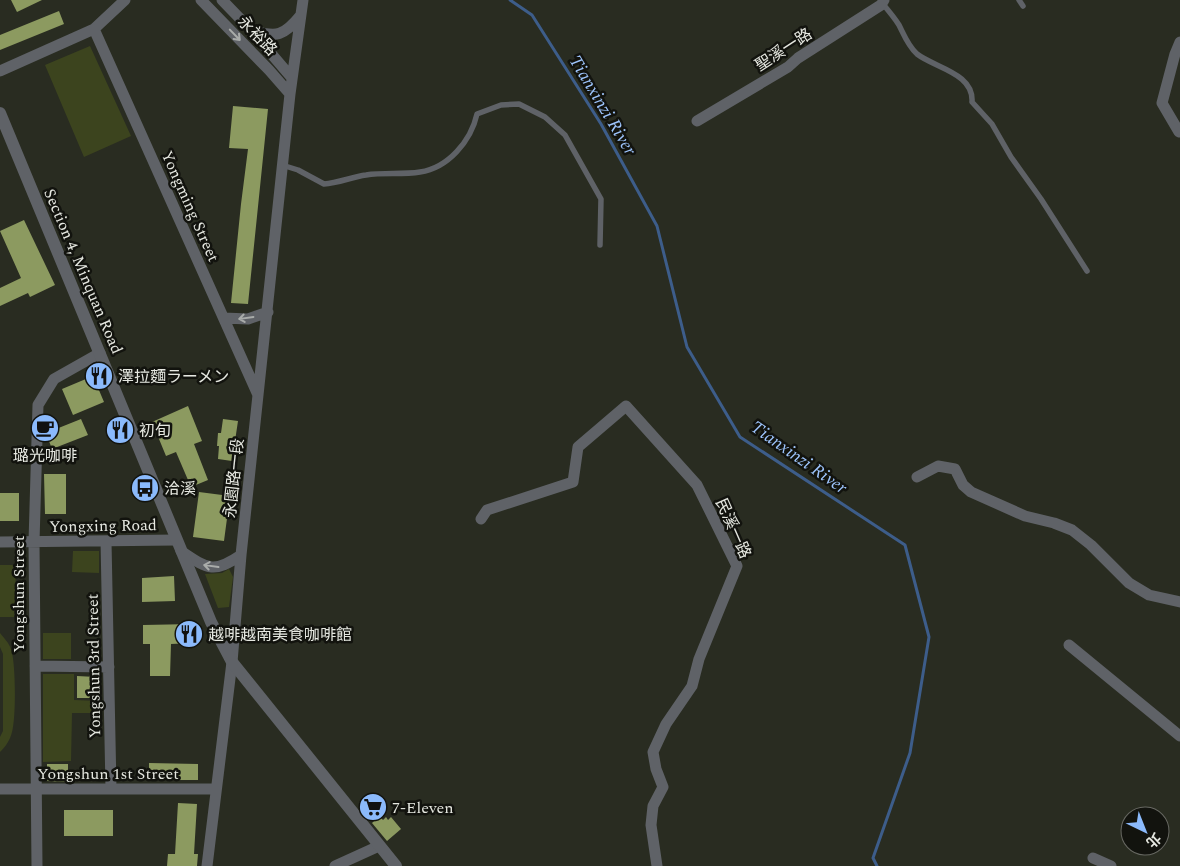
<svg xmlns="http://www.w3.org/2000/svg" width="1180" height="866" font-family="Spectral,'Noto Sans TC','Noto Sans JP',serif">
  <style>
    .green { fill: #3c441e }
    .lines { fill: none; stroke-linecap: round; stroke-linejoin: round }
    .stream { stroke: #3d5d8a; stroke-width: 3 }
    .building { fill: #8c9a60 }
    .service { stroke: #5f6267; stroke-width: 5.5 }
    .minor { stroke: #5f6267; stroke-width: 11 }
    .tertiary { stroke: #5f6267; stroke-width: 12 }
    .oneway { stroke: #a9acaa }
    .labels { text-anchor: middle; stroke-width: 5; stroke-linejoin: round; paint-order: stroke }
    .street-label { font-size: 16px; fill: #e6e8e1; stroke: #12130e }
    .poi-label { font-size: 16px; fill: #e6e8e1; stroke: #12130e; text-anchor: start }
    .water-label { font-size: 18px; font-style: italic; fill: #9dc4fc; stroke: #12130e }
  </style>
  <rect width="100%" height="100%" fill="#292c21"/>
  <path class="green" d="M 90,46 L 131,136 L 84,157 L 45,65 Z
    M 73,551 L 99,551 L 99,573 L 72,572 Z
    M 0,565 L 13,565 L 16,571 L 14,617 L 0,617 Z
    M 229,569 L 233,577 L 229,607 L 218,608 L 205,574 L 222,573 Z
    M 0,633 C 4,638 9,643 11,649 C 16,663 16,718 12,732 C 10,740 6,746 0,752 L 0,737 L 3,731 L 3,654 L 0,647 Z
    M 43,633 L 71,633 L 71,659 L 43,659 Z
    M 43,674 L 74,674 L 74,700 L 100,701 L 100,713 L 72,713 L 71,761 L 43,762 Z"/>
  <g class="lines">
    <path class="stream" d="M 510,0 L 532,15 L 601,124 L 657,226 L 687,347 L 740,437 L 905,545 L 929,637 L 910,753 L 873,858 L 877,866"/>
  </g>
  <path class="building" d="M 11,0 L 42,0 L 17,12 Z
    M 59,11 L 64,24 L 0,50 L 0,35 Z
    M 233,106 L 268,109 L 248,304 L 231,303 L 241,204 L 248,149 L 229,148 Z
    M 24,220 L 55,285 L 30,297 L 28,293 L 0,306 L 0,288 L 21,278 L 0,231 Z
    M 93,376 L 104,402 L 73,415 L 62,389 Z
    M 188,406 L 202,441 L 194,444 L 208,480 L 191,487 L 176,452 L 166,456 L 152,422 Z
    M 81,419 L 88,435 L 52,449 L 46,433 Z
    M 223,419 L 238,421 L 232,461 L 218,459 L 219,446 L 217,446 L 218,433 L 221,433 Z
    M 44,474 L 66,474 L 66,514 L 45,514 Z
    M 199,492 L 230,496 L 224,541 L 193,537 Z
    M 0,493 L 19,493 L 19,521 L 0,521 Z
    M 174,576 L 175,601 L 142,602 L 142,578 Z
    M 193,624 L 193,643 L 171,644 L 170,676 L 150,676 L 150,644 L 143,644 L 143,625 Z
    M 77,676 L 96,677 L 96,698 L 77,698 Z
    M 149,763 L 198,764 L 198,780 L 177,780 L 177,778 L 149,778 Z
    M 47,764 L 68,764 L 68,782 L 47,781 Z
    M 178,803 L 197,804 L 194,854 L 198,854 L 197,866 L 167,866 L 168,854 L 175,854 Z
    M 64,810 L 113,810 L 113,836 L 64,836 Z
    M 379,816 L 383,820 L 386,817 L 388,820 L 391,817 L 401,829 L 387,841 L 372,823 Z"/>
  <g class="lines">
    <path class="service" d="M 1019,0 L 1023,6
      M 882,3 C 888,10 894,17 899,25 C 904,35 908,46 917,54 C 935,68 974,73 972,102 L 992,124 L 1011,157 L 1041,199 L 1087,271
      M 282,165 L 298,170 L 324,184 C 338,183 352,177 366,175 C 384,172 402,175 420,172 C 448,168 471,141 477,114 L 501,105 L 519,104 L 545,117 L 565,135 L 601,199 L 600,245"/>
    <path class="minor" d="M 201,0 L 269,70 L 290,94
      M 222,0 L 251,30 L 292,78
      M 94,29 L 258,395
      M 251,30 C 277,38 284,36 301,15
      M 0,71 L 94,29 L 125,0
      M 697,121 L 788,67 L 798,58 L 881,5 L 884,0
      M 1179,132 L 1162,103 L 1175,54 L 1180,42
      M 224,318 L 248,319 L 268,312
      M 917,477 L 938,466 L 955,469 L 963,485 L 971,492 L 1025,516 L 1054,523 L 1072,530 L 1091,545 L 1129,583 L 1149,595 L 1180,602
      M 481,519 L 487,510 L 573,482 L 578,447 L 626,406 L 697,485 L 737,566 L 699,659 L 692,686 L 666,724 L 653,752 L 656,769 L 663,787 L 653,806 L 651,825 L 657,866
      M 106,541 L 111,789
      M 0,542 L 176,540
      M 181,551 C 208,569 213,574 241,555
      M 1069,645 L 1180,736
      M 35,666 L 109,667
      M 0,789 L 216,789
      M 1093,858 L 1111,866
      M 37,866 L 34,542 L 38,405 L 54,379 L 100,353
      M 207,866 L 232,662 L 241,555 L 290,94 L 303,0
      M 335,866 L 379,846"/>
    <path class="tertiary" d="M 0,113 L 211,622 L 232,662 L 396,866"/>
  </g>
  <defs><path id="oneway-shaft" d="M-6 0H5M1.5-3L5.5 0L1.5 3" fill="none" stroke-width="1.6" stroke-linecap="round" stroke-linejoin="round" transform="scale(1.25)"/></defs>
  <g class="oneway">
    <use href="#oneway-shaft" transform="translate(235 35) rotate(46)"/>
    <use href="#oneway-shaft" transform="translate(246 318) rotate(172)"/>
    <use href="#oneway-shaft" transform="translate(211 566) rotate(-172)"/>
  </g>
  <defs>
    <symbol id="restaurant-disc" viewBox="-11 -11 22 22"><circle r="9.5" fill="#8bbafc" stroke="#12130e"/><path d="M-5-6h1v4h1v-4h1v4h1v-4h1v5L-1.5 .5V6h-2V.5L-5-1ZM5-6V6H3V1.5H1.5Q1.5-4 5-6Z" fill="#111"/></symbol>
    <symbol id="cafe-disc" viewBox="-11 -11 22 22"><circle r="9.5" fill="#8bbafc" stroke="#12130e"/><path d="M-5.5-4.5H6V0H3Q3 3.5 0 3.5H-2.5Q-5.5 3.5-5.5 0ZM3-3.2v2h1.7v-2ZM-6 4.5H4V6H-6Z" fill="#111"/></symbol>
    <symbol id="bus-disc" viewBox="-11 -11 22 22"><circle r="9.5" fill="#8bbafc" stroke="#12130e"/><path d="M-5-6H5V4H4V6H2V4H-2V6H-4V4H-5ZM-3.5-4V0h7V-4ZM-3.5 1.2v1.5H-2V1.2ZM2 1.2v1.5H3.5V1.2Z" fill="#111"/></symbol>
    <symbol id="supermarket-disc" viewBox="-11 -11 22 22"><circle r="9.5" fill="#8bbafc" stroke="#12130e"/><path d="M-6-5.5h2.5l.6 2H6L4.5 2H-2.5L-4.4-4H-6ZM-1.5 3.2a1.3 1.3 0 1 0 .1 0ZM3 3.2a1.3 1.3 0 1 0 .1 0Z" fill="#111"/></symbol>
  </defs>
  <g fill-rule="evenodd">
    <use href="#restaurant-disc" x="83" y="360" width="32" height="32"/>
    <use href="#cafe-disc" x="29" y="412" width="32" height="32"/>
    <use href="#restaurant-disc" x="104" y="414" width="32" height="32"/>
    <use href="#bus-disc" x="129" y="472" width="32" height="32"/>
    <use href="#restaurant-disc" x="173" y="618" width="32" height="32"/>
    <use href="#supermarket-disc" x="357" y="791" width="32" height="32"/>
  </g>
  <g class="labels">
    <g class="street-label">
      <text transform="translate(258 35) rotate(46)" y="6">永裕路</text>
      <text transform="translate(783 49) rotate(-33)" y="6">聖溪一路</text>
      <text transform="translate(191 206) rotate(66)" y="6">Yongming Street</text>
      <text transform="translate(84 271) rotate(67)" y="6">Section 4, Minquan Road</text>
      <text transform="translate(233 478) rotate(-84)" y="6">永園路一段</text>
      <text transform="translate(103 525) rotate(-1)" y="6">Yongxing Road</text>
      <text transform="translate(734 528) rotate(66)" y="6">民溪一路</text>
      <text transform="translate(18 594) rotate(-90)" y="6">Yongshun Street</text>
      <text transform="translate(93 666) rotate(-91)" y="6">Yongshun 3rd Street</text>
      <text x="108" y="779">Yongshun 1st Street</text>
    </g>
    <g class="poi-label">
      <text x="118" y="382">澤拉麵ラーメン</text>
      <text x="139" y="436">初旬</text>
      <text x="45" y="461" text-anchor="middle">璐光咖啡</text>
      <text x="164" y="494">洽溪</text>
      <text x="208" y="640">越啡越南美食咖啡館</text>
      <text x="392" y="813">7-Eleven</text>
    </g>
    <g class="water-label">
      <text transform="translate(603 105) rotate(59)" y="6">Tianxinzi River</text>
      <text transform="translate(799 457) rotate(35)" y="6">Tianxinzi River</text>
    </g>
  </g>
  <g transform="translate(1145 831) rotate(137)"><circle r="24" fill="#12130e" stroke="#676862"/>
  <path d="M0-4L9 19L0 12L-9 19Z" fill="#8bbafc"/>
  <text y="-8" font-size="14" font-weight="bold" text-anchor="middle" fill="#e6e8e1">北</text>
  </g>
</svg>
